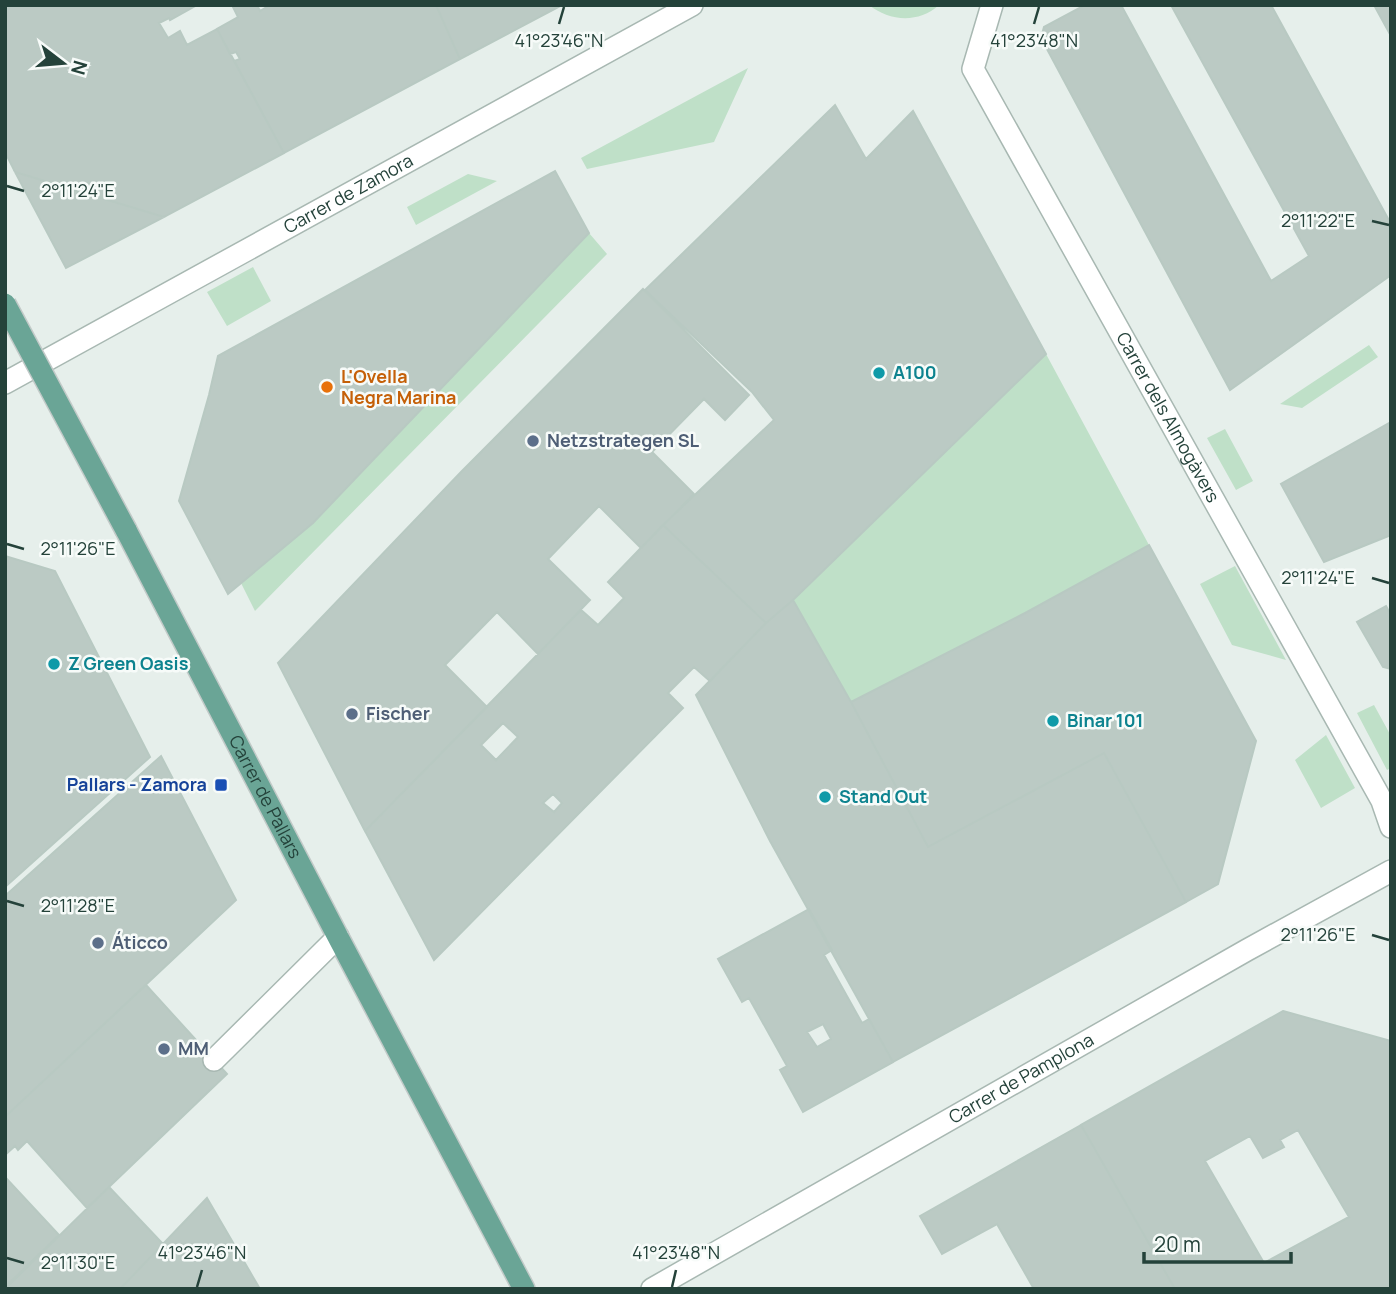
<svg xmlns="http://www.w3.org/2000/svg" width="1396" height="1294" font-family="Manrope,sans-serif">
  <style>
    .green { fill: #bfe0c8 }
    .building { fill: #bbcac4; stroke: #b8c9c2; stroke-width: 2; fill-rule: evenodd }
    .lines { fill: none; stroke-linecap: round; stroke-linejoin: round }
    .minor-casing { stroke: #a8b8b2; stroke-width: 24 }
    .major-casing { stroke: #c2cac8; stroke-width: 24 }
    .minor { stroke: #fff; stroke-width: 21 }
    .major { stroke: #6aa596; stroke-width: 21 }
    .major-bridge-casing { stroke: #c2cac8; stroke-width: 24; stroke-linecap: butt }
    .major-bridge { stroke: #6aa596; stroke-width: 21 }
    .ticks { fill: none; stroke: #24423a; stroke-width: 2.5 }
    .culture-dot { fill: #0f9aa8; stroke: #f7fbf9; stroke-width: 2.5 }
    .food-dot { fill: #e8710a; stroke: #f7fbf9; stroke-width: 2.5 }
    .service-dot { fill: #5c6f8a; stroke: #f7fbf9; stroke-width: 2.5 }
    .transit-dot { fill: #1a4fb4; stroke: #f7fbf9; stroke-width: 2.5 }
    .labels { text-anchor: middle; stroke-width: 5; stroke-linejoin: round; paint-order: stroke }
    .street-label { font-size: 18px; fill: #24423a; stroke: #f7fbf9 }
    .culture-label { font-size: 18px; font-weight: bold; fill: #0d838f; stroke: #f7fbf9; text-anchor: start }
    .food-label { font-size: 18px; font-weight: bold; fill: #c56008; stroke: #f7fbf9; text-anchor: start }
    .service-label { font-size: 18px; font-weight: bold; fill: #4e5e75; stroke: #f7fbf9; text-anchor: start }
    .transit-label { font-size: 18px; font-weight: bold; fill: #164399; stroke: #f7fbf9; text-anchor: end }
    .ticks-label { font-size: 18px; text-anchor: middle; fill: #24423a; stroke: #f7fbf9; stroke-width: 5; stroke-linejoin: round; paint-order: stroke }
  </style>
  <rect width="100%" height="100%" fill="#e6efeb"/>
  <path class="green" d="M 869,5 L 939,5 C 918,24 889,21 869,5 Z
    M 748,68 L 714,142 L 587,169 L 581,158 Z
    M 468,174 L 497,181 L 416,225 L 407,207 Z
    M 589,233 L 607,254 L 255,611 L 241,583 L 313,523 Z
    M 253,267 L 271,301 L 227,326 L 207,292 Z
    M 1369,345 L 1378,357 L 1302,408 L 1280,404 Z
    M 1046,354 L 1149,545 L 1027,612 L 851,702 L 793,600 Z
    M 1225,429 L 1253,481 L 1236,490 L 1207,438 Z
    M 1235,566 L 1286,660 L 1232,645 L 1200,584 Z
    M 1374,705 L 1391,736 L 1391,768 L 1387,770 L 1357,713 Z
    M 1326,735 L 1355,788 L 1321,808 L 1295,760 Z"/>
  <path class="building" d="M 5,5 L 197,5 L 170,20 L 169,18 L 159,23 L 168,38 L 180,31 L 187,45 L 217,29 L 284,153 L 164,217 L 15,172 L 5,152 Z
    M 232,5 L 257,5 L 260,11 L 270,5 L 436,5 L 460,59 L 284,153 L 234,61 L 240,59 L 236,52 L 230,54 L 217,29 L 238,17 Z
    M 436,5 L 562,5 L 460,59 Z
    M 1085,5 L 1121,5 L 1271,281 L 1309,256 L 1171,5 L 1271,5 L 1391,224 L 1391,275 L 1230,390 L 1041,38 L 1044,27 Z
    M 1374,5 L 1391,5 L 1391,36 Z
    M 835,105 L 866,159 L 913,111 L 1046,354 L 793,600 L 766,623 L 663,525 L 774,420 L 752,392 L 645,290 Z
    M 555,171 L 589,233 L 313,523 L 228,594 L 179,501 L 209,395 L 218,356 Z
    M 15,172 L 164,217 L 66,268 Z
    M 643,289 L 749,395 L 725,420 L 704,399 L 652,452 L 694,494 L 641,548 L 599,506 L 548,559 L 590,600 L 538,654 L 497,612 L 445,665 L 487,707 L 365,831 L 278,663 L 461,472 Z
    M 1391,422 L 1391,535 L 1324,562 L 1281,484 Z
    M 663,525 L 766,623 L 710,681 L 694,667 L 668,693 L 683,708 L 434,960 L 365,831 L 581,610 L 598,625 L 624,598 L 608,582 ZM 503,723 L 518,737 L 496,760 L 481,745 ZM 553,794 L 562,803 L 554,812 L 543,803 Z
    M 1149,545 L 1256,741 L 1218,884 L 1186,902 L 1104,753 L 928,847 L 851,702 L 1027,612 Z
    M 5,556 L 55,571 L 150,757 L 5,887 Z
    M 793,600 L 851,702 L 928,847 L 1104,753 L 1186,902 L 893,1062 L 770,841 L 696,695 L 766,623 Z
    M 1386,606 L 1391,615 L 1391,669 L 1383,667 L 1357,622 Z
    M 161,756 L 236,900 L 5,1117 L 5,896 Z
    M 809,909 L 832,950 L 824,955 L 862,1023 L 869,1019 L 893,1062 L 803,1112 L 780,1070 L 787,1066 L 749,998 L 742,1002 L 718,959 ZM 823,1024 L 831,1039 L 817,1047 L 807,1032 Z
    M 146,985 L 227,1074 L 87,1208 L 27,1141 L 18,1150 L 15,1146 L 5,1155 L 5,1117 Z
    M 1283,1011 L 1391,1041 L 1391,1289 L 1175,1289 L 1081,1125 ZM 1298,1130 L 1349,1217 L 1264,1263 L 1205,1161 L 1250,1136 L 1263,1158 L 1284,1147 L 1280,1140 Z
    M 1081,1125 L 1175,1289 L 1034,1289 L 997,1224 L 942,1254 L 920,1216 Z
    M 5,1177 L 59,1235 L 5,1287 Z
    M 109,1187 L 163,1244 L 120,1289 L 5,1289 Z
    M 207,1198 L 260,1289 L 120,1289 L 163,1244 Z"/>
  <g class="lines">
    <defs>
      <g id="minor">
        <path id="s1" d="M 992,5 L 973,69 L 1382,801 L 1391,827"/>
        <path id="s2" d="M 5,383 L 692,5"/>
        <path d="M 214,1060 L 338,937"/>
        <path id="s3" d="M 652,1289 L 1247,950 L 1391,871"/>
      </g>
      <g id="major">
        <path id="s4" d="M 126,530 L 338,937 L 524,1289"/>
      </g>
    </defs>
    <use href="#minor" class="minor-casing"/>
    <use href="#major" class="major-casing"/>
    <use href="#minor" class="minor"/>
    <use href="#major" class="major"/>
    <defs>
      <path id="major-bridge" d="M 5,304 L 126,530"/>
    </defs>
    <use href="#major-bridge" class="major-bridge-casing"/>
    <use href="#major-bridge" class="major-bridge"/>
  </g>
  <path class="ticks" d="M 559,24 L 564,7M 1034,24 L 1039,7M 7,186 L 24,191M 1372,221 L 1389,225M 7,544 L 24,549M 1372,578 L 1389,583M 7,901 L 24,906M 1372,935 L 1389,940M 7,1258 L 24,1263M 197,1287 L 202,1270M 672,1287 L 676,1270"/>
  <g class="culture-dot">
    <circle cx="879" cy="373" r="7"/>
    <circle cx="54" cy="664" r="7"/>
    <circle cx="1053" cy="721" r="7"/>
    <circle cx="825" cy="797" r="7"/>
  </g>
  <circle class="food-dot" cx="327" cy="387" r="7"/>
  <g class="service-dot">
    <circle cx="533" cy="441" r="7"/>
    <circle cx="352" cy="714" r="7"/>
    <circle cx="98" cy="943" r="7"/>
    <circle cx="164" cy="1049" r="7"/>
  </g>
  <rect class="transit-dot" x="214" y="778" width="14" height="14" rx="3.5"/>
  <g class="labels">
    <g class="street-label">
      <text dy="6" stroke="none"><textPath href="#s2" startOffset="392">Carrer de Zamora</textPath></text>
      <text dy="6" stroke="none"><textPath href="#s1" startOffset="466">Carrer dels Almogàvers</textPath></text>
      <text dy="6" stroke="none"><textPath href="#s4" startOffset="301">Carrer de Pallars</textPath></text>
      <text dy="6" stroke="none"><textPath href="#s3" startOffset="425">Carrer de Pamplona</textPath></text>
    </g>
    <g class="culture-label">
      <text x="893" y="379">A100</text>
      <text x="68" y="670">Z Green Oasis</text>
      <text x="1067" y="727">Binar 101</text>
      <text x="839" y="803">Stand Out</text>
    </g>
    <g class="food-label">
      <text x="341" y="383">L'Ovella<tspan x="341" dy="21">Negra Marina</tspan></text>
    </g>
    <g class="service-label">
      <text x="547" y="447">Netzstrategen SL</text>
      <text x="366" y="720">Fischer</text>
      <text x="112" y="949">Áticco</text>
      <text x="178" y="1055">MM</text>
    </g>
    <g class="transit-label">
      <text x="207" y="791">Pallars - Zamora</text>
    </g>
  </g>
  <g class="ticks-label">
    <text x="559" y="47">41°23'46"N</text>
    <text x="1034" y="47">41°23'48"N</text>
    <text x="78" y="197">2°11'24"E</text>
    <text x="1318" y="227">2°11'22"E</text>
    <text x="78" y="555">2°11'26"E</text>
    <text x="1318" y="584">2°11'24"E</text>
    <text x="78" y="912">2°11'28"E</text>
    <text x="1318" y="941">2°11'26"E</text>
    <text x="202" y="1259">41°23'46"N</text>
    <text x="676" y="1259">41°23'48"N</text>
    <text x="78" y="1269">2°11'30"E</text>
  </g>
  <rect width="1396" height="1294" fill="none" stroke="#24423a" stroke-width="14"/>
  <g transform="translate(63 63) rotate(106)" stroke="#f7fbf9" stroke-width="5" paint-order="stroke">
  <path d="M0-5L12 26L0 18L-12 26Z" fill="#24423a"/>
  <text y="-10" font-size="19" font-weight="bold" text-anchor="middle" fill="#24423a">N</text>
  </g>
  <path d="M1144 1252v10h147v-10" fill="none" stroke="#24423a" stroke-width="3.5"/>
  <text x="1154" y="1252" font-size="21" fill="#24423a" stroke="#f7fbf9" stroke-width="5" paint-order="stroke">20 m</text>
</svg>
